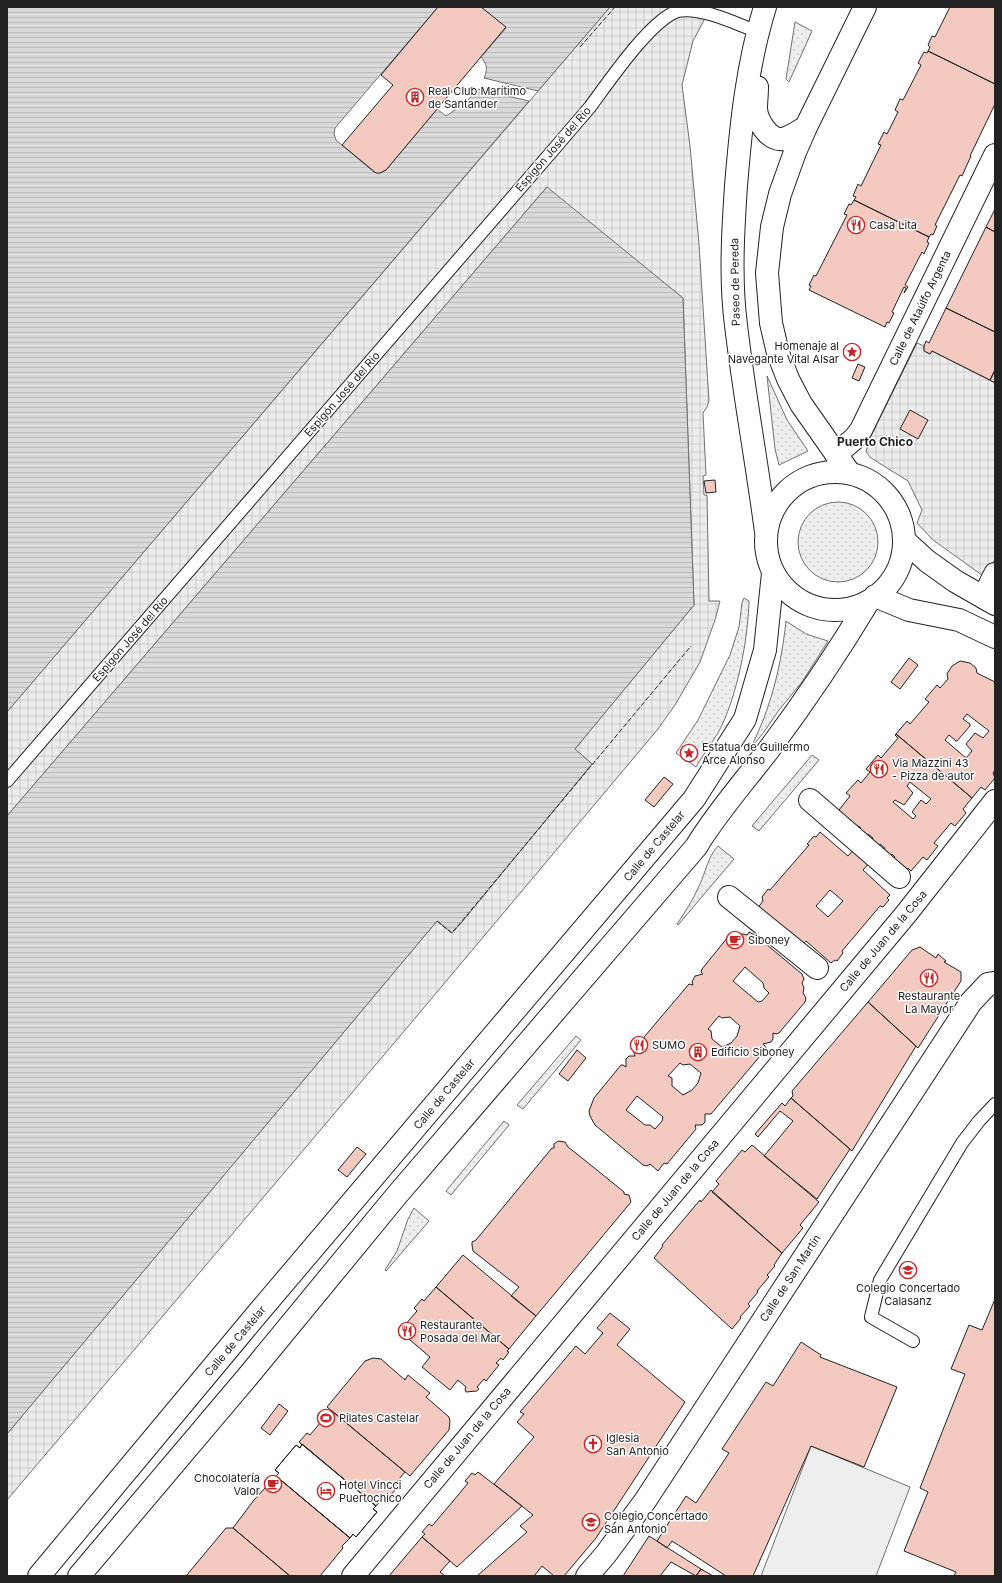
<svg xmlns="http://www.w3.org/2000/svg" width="1002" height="1583" font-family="Inter,sans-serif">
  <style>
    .grass { fill: url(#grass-dots); stroke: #6f6f6f }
    .pitch { fill: #eee; stroke: #6f6f6f }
    .plaza { fill: url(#plaza-grid); stroke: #6f6f6f }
    .water { fill: url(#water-rules); stroke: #6f6f6f }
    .building { fill: #f3c9c0; stroke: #222; fill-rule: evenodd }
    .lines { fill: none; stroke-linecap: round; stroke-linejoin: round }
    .lane-casing { stroke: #222; stroke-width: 14 }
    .street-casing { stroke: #222; stroke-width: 24 }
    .secondary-casing { stroke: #222; stroke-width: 24 }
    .primary-casing { stroke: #222; stroke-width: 24 }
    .lane { stroke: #fff; stroke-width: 12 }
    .street { stroke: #fff; stroke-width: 22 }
    .secondary { stroke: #fff; stroke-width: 22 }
    .primary { stroke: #fff; stroke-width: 22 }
    .fence { stroke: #222; stroke-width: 1; stroke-dasharray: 5 2; stroke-linecap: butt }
    .labels { text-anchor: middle; stroke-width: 3; stroke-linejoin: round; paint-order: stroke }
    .poi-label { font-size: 11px; fill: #222; stroke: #fff; text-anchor: start }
    .street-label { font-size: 11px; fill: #222; stroke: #fff }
    .neighbourhood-label { font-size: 12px; font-weight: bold; fill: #222; stroke: #fff }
  </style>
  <defs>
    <pattern id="grass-dots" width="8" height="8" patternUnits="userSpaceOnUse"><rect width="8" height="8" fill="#eee"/><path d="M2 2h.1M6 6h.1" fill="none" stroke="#ccc" stroke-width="1.8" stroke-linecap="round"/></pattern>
    <pattern id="plaza-grid" width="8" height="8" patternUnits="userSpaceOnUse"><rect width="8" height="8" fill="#ededed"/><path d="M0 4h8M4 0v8" fill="none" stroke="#cbcbcb"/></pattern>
    <pattern id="water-rules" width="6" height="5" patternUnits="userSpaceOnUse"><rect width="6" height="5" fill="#d9d9d9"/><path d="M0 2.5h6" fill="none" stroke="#bababa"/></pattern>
  </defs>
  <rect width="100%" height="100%" fill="#fff"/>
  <path class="grass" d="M 795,22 L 812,31 L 789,82 L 786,79 Z
    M 767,376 L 787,420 L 808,451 L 779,465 L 775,449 Z
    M798 542a40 40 0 1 1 80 0a40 40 0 1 1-80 0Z
    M 744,598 L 749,601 C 748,640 737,698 718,733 C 711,744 703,755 696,767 L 676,753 L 698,720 L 730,655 L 739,627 L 742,603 Z
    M 786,621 L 806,634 L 828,641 L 802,682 L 779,710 L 764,732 L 750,749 C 771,708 781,667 786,621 Z
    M 812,755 L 819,760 L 759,831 L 752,826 Z
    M 718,846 L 734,859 L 678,925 L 677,924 C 685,912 693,900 699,886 C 706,872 707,858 718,846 Z
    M 576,1036 L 581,1040 L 523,1109 L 517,1105 Z
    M 504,1121 L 509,1125 L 451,1195 L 446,1191 Z
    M 414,1208 L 429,1221 L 386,1271 L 385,1270 L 397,1251 L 408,1219 Z"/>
  <path class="pitch" d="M 811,1446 L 910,1487 L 876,1576 L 761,1576 Z"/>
  <path class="plaza" d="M 610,7 L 711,7 L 693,41 L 682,85 L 690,146 L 699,244 L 709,401 L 707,407 L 703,413 L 706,475 L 703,476 L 704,495 L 707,495 L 709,601 L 720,601 L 715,620 L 700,662 L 675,705 L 658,729 L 411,1023 L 7,1500 L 7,1434 L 437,921 L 452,933 L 592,764 L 575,749 L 694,605 L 683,298 L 546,188 L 7,816 L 7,712 Z
    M 917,343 L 924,346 L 924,350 L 926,352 L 930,354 L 932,351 L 995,383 L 995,559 L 986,578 L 933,540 L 917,523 L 922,510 L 908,481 L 871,458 L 866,452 L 869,440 Z"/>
  <path class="water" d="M 7,7 L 438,7 L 335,128 L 334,134 L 336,140 L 374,172 L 380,173 L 386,170 L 437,109 L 446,116 L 464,104 L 478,89 L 529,101 L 7,712 Z
    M 481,7 L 610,7 L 538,91 L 484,78 C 488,69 487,64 481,57 L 506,28 Z
    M 547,187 L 683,298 L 694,605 L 575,749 L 592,764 L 462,922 L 452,933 L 437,921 L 7,1434 L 7,816 Z"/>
  <path class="building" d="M 438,7 L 481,7 L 506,27 L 386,170 L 380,173 L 376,173 L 342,145 L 393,85 L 381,75 Z
    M 950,7 L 995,7 L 995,84 L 928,51 L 930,47 L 928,45 L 932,36 L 935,37 Z
    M 928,51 L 995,84 L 995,104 L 970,156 L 971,156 L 962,176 L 960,175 L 935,225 L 937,226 L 933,235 L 931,234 L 929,237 L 854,200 L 856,197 L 853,196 L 858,184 L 861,186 L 881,145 L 878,144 L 884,132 L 887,134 L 898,112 L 895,110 L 900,99 L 903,100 L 921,65 L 918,63 L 924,52 L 927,53 Z
    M 854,200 L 929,237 L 927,242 L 929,243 L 924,254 L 922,252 L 905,285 L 908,287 L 904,293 L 906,288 L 904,287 L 892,312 L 894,313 L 889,323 L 887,322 L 885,327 L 809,290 L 811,286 L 809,285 L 814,275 L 816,276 L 847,215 L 844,214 L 849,204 L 851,205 Z
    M 995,209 L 995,232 L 986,227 Z
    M 986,227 L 995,232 L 995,332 L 946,308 Z
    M 946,308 L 995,332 L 995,370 L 990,380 L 932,351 L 930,354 L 924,351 L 924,346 L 926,341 L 929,343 Z
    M 858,364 L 865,367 L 859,381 L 852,378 Z
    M 995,370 L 995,383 L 990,380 Z
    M 910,410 L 928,420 L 918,439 L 900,429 Z
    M 715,480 L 716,492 L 706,493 L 704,481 Z
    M 909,658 L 918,665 L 900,689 L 891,682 Z
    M 960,661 L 970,663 L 976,668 L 977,673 L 995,682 L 995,770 L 993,773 L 995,778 L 985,790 L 981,787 L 972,798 L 896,734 L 907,721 L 910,724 L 929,702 L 925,699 L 937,685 L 940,688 L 948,679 L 947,674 L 952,666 ZM 967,714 L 989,731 L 983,738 L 975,733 L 966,744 L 972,751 L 966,758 L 945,740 L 949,735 L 956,741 L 957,741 L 970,726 L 970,724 L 963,719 Z
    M 896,734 L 972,798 L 963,809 L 966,813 L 955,826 L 951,823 L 934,843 L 938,846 L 927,860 L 923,857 L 911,871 L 908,868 L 906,871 L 892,859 L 895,857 L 892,854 L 890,857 L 883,851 L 885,848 L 880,844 L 878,847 L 871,841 L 873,838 L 868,834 L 866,837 L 859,830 L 861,828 L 858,826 L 856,829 L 843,818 L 844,815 L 839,810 L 850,796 L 846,793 L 858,780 L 861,783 L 870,772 L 866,769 L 878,755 L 881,758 L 898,738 L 895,735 ZM 910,782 L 931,799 L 926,804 L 921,800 L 912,812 L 916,816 L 913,819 L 893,802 L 895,800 L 904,805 L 913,793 L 907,786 Z
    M 664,777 L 673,784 L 654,807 L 645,800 Z
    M 820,832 L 848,856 L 856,847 L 871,861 L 863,870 L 890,895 L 887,898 L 889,900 L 883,907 L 880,906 L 842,951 L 843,953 L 837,961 L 835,960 L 831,963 L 806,941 L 800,948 L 757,909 L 763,901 L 762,897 L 768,889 L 770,890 L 809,845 L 807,844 L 814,836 L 816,837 ZM 830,890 L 843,901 L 828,917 L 816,906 Z
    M 749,932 L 755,935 L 802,974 L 804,979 L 802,983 L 804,988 L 803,993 L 806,998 L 805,1002 L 779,1033 L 776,1034 L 773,1033 L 773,1039 L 771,1042 L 763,1044 L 766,1047 L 766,1049 L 711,1114 L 705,1114 L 705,1122 L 702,1125 L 695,1125 L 696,1129 L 667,1164 L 664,1163 L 658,1171 L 650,1164 L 647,1166 L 643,1165 L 595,1125 L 590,1116 L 589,1111 L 594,1098 L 621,1065 L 623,1065 L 626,1067 L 626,1059 L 629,1056 L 635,1056 L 634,1053 L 634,1049 L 689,984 L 693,985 L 692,982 L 695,976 L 703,974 L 701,972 L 702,969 L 728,937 L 743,934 L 747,935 ZM 745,967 L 763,983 L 764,988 L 769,993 L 762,1001 L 758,1002 L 733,981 ZM 719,1016 L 722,1018 L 730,1017 L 740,1026 L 737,1036 L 731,1043 L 722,1047 L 712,1039 L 711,1031 L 708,1029 ZM 680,1063 L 683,1065 L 690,1064 L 701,1073 L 698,1083 L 692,1090 L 683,1095 L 672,1086 L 672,1078 L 668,1076 ZM 637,1096 L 663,1117 L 662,1121 L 655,1129 L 650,1125 L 645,1125 L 626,1110 Z
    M 920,947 L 936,958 L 938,954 L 946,961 L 944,962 L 961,972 L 961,981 L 918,1048 L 868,1002 L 912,950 Z
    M 868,1002 L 916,1046 L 852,1151 L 791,1098 L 793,1096 L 792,1091 Z
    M 577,1050 L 586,1058 L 568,1081 L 559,1074 Z
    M 791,1098 L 850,1149 L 817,1199 L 764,1156 L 793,1121 L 780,1111 L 758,1137 L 755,1134 L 782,1103 L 785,1106 Z
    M 558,1141 L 565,1142 L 568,1147 L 587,1162 L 624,1192 L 624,1194 L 629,1195 L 631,1202 L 536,1316 L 511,1296 L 519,1287 L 473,1251 L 472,1245 L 472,1242 L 476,1240 L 552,1148 L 554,1148 L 554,1144 Z
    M 752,1145 L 819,1202 L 800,1225 L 803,1228 L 782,1253 L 712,1192 L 719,1184 L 716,1181 L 742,1150 L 745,1152 Z
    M 357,1147 L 366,1154 L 347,1177 L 338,1170 Z
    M 711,1190 L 782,1253 L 774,1265 L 775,1266 L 767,1275 L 769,1277 L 757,1291 L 758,1292 L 748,1304 L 750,1306 L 740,1317 L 741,1318 L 732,1329 L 654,1258 L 663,1246 L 662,1245 L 700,1200 L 701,1202 Z
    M 463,1255 L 536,1316 L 509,1349 L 436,1287 Z
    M 436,1287 L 509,1349 L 507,1351 L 509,1352 L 503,1360 L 501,1358 L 496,1363 L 499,1365 L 486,1381 L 484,1379 L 477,1387 L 479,1389 L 477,1391 L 466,1392 L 465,1390 L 466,1387 L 458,1380 L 450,1390 L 422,1367 L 430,1357 L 403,1334 L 402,1337 L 400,1334 L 400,1326 L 402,1324 L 404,1326 L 417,1311 L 414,1308 L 422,1299 L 424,1301 Z
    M 995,1299 L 995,1576 L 954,1576 L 956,1572 L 904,1551 L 928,1492 L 920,1488 L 965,1374 L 951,1369 L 969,1325 L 982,1330 Z
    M 610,1313 L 630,1329 L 617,1345 L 685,1402 L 596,1538 L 564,1576 L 554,1576 L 542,1566 L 534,1576 L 477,1576 L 527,1532 L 520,1526 L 533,1515 L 494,1484 L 534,1437 L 517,1422 L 524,1414 L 520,1412 L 576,1346 L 585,1354 L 603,1333 L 597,1328 Z
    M 801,1342 L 821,1355 L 820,1357 L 897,1387 L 864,1467 L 811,1446 L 753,1576 L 726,1576 L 672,1541 L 667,1548 L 657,1541 L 686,1496 L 696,1503 L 729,1453 L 722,1449 L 766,1382 L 773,1386 Z
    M 373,1358 L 381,1359 L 405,1380 L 408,1375 L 430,1393 L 426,1397 L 449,1417 L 450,1421 L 449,1430 L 410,1476 L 327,1407 L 365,1361 Z
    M 279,1404 L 288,1411 L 270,1435 L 261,1428 Z
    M 331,1410 L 405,1472 L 395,1484 L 398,1487 L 390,1496 L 387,1493 L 376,1506 L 299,1442 L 307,1433 L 310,1435 Z
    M 302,1444 L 376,1506 L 373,1509 L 377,1512 L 356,1537 L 353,1534 L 350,1538 L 276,1476 L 279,1473 L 275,1470 L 296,1445 L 300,1448 Z
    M 302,1444 L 376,1506 L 373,1509 L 377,1512 L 356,1537 L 353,1534 L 350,1538 L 276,1476 L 279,1473 L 275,1470 L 296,1445 L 300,1448 Z
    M 478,1472 L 522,1506 L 457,1567 L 422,1537 L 425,1534 L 422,1532 L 429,1524 L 432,1526 L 454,1500 L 468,1483 L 465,1481 L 472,1473 L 475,1475 Z
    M 276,1476 L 350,1538 L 342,1546 L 343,1548 L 320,1576 L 290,1576 L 233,1528 L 254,1500 Z
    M 226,1528 L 233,1528 L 290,1576 L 186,1576 Z
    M 649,1536 L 701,1569 L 696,1576 L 671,1562 L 660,1576 L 623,1576 Z
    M 422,1537 L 450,1561 L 440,1572 L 445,1576 L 389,1576 Z
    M 701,1569 L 713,1576 L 696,1576 Z"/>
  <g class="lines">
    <defs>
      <path id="lane" d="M 7,781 L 554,149 C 566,135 578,121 590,107 C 608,83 651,19 678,11 C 700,6 737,24 758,32
        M 913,1341 L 871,1317 L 880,1280 L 962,1143 L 979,1121 L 995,1104"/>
      <path id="street" d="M 836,454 L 854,439 L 861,430 L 995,155
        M 985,598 L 990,584 L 995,574
        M 810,800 L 899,877
        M 729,897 L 817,968
        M 353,1576 L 906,914 L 995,801
        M 587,1576 L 606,1554 L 645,1501 L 971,1002 L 988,984 L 995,983"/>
      <path id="secondary" d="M 39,1576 L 258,1313 L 694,799 L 745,719 L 765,650 L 773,573
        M 79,1576 L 249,1375 L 397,1195 L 696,847 C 717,812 745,781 770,748 C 805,701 838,652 868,602"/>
      <path id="primary" d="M 765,7 C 747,65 741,125 736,186 C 733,231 730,280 736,325 C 744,394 757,463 766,532
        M 757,87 C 757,94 756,102 756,109 C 757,121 769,141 783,139 C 791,137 799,131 806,127
        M 848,471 L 801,404 L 788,379 L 778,353 L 771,323 L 767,273 L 772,227 L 780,194 L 795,152 L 806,127 L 865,7
        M766 541a69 69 0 1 1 138 0a69 69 0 1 1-138 0Z
        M 904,540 L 927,561 L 955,581 L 995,604
        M 875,596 L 909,610 L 959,620 L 995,637"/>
    </defs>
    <use href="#lane" class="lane-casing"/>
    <use href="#street" class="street-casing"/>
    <use href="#secondary" class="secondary-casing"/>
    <use href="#primary" class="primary-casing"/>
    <use href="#lane" class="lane"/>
    <use href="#street" class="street"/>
    <use href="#secondary" class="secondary"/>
    <use href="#primary" class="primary"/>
    <path class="fence" d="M 580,47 L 615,7
      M 437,921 L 452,933 L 691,646"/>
  </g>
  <defs>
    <symbol id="building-ring" viewBox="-11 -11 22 22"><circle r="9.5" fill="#fff" stroke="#c62828" stroke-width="1.5"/><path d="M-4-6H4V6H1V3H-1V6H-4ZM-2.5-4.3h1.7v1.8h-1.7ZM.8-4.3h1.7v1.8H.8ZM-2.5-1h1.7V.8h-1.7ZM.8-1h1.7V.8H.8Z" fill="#c62828"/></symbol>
    <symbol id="restaurant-ring" viewBox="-11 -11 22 22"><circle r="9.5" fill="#fff" stroke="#c62828" stroke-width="1.5"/><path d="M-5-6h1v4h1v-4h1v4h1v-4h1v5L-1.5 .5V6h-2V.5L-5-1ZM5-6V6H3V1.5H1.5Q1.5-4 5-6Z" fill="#c62828"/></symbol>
    <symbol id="sight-ring" viewBox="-11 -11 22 22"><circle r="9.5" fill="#fff" stroke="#c62828" stroke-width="1.5"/><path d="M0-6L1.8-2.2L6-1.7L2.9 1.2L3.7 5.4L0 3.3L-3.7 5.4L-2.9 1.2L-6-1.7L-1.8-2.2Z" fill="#c62828"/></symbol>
    <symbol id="cafe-ring" viewBox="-11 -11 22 22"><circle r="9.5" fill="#fff" stroke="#c62828" stroke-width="1.5"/><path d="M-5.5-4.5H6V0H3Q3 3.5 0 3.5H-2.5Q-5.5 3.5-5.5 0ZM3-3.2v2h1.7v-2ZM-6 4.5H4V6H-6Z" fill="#c62828"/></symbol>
    <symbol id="school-ring" viewBox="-11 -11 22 22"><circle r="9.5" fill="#fff" stroke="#c62828" stroke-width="1.5"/><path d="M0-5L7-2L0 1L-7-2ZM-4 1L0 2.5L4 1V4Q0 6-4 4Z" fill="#c62828"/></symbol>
    <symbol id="stadium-ring" viewBox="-11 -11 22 22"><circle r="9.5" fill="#fff" stroke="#c62828" stroke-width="1.5"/><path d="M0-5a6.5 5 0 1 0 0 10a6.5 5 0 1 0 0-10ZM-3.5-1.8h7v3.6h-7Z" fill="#c62828"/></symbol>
    <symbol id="church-ring" viewBox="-11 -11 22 22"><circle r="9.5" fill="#fff" stroke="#c62828" stroke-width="1.5"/><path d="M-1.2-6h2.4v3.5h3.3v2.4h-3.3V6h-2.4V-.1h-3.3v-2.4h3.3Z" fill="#c62828"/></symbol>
    <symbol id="hotel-ring" viewBox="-11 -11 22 22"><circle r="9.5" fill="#fff" stroke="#c62828" stroke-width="1.5"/><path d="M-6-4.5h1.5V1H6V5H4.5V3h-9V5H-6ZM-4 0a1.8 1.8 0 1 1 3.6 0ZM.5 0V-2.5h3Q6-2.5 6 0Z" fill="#c62828"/></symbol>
  </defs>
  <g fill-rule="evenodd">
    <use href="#building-ring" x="405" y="87" width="20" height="20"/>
    <use href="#restaurant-ring" x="846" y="215" width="20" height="20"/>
    <use href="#sight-ring" x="842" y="342" width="20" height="20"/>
    <use href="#sight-ring" x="679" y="743" width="20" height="20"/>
    <use href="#restaurant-ring" x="869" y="759" width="20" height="20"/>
    <use href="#cafe-ring" x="725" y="930" width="20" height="20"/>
    <use href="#restaurant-ring" x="919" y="968" width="20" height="20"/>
    <use href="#restaurant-ring" x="629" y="1035" width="20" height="20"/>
    <use href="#building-ring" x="688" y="1042" width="20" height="20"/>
    <use href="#school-ring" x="898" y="1260" width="20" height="20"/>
    <use href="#restaurant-ring" x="397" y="1321" width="20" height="20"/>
    <use href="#stadium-ring" x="316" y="1408" width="20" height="20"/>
    <use href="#church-ring" x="583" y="1434" width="20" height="20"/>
    <use href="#cafe-ring" x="263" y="1474" width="20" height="20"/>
    <use href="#hotel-ring" x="316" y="1481" width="20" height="20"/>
    <use href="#school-ring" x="581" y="1512" width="20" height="20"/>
  </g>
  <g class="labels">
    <g class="poi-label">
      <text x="428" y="95">Real Club Marítimo<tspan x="428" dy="13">de Santander</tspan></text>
      <text x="869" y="229">Casa Lita</text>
      <text x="839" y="350" text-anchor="end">Homenaje al<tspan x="839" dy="13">Navegante Vital Alsar</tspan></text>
      <text x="702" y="751">Estatua de Guillermo<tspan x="702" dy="13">Arce Alonso</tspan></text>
      <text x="892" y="767">Via Mazzini 43<tspan x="892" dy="13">- Pizza de autor</tspan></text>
      <text x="748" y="944">Siboney</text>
      <text x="929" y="1000" text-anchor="middle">Restaurante<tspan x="929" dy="13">La Mayor</tspan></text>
      <text x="652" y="1049">SUMO</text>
      <text x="711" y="1056">Edificio Siboney</text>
      <text x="908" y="1292" text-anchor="middle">Colegio Concertado<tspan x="908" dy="13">Calasanz</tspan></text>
      <text x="420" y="1329">Restaurante<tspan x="420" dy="13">Posada del Mar</tspan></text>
      <text x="339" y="1422">Pilates Castelar</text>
      <text x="606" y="1442">Iglesia<tspan x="606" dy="13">San Antonio</tspan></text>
      <text x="260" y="1482" text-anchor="end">Chocolatería<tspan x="260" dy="13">Valor</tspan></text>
      <text x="339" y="1489">Hotel Vincci<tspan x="339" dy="13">Puertochico</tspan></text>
      <text x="604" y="1520">Colegio Concertado<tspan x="604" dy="13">San Antonio</tspan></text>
    </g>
    <g class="street-label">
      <text transform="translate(553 149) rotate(-49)" y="4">Espigón José del Río</text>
      <text transform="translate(735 282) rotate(-91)" y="4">Paseo de Pereda</text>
      <text transform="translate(920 308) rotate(-64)" y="4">Calle de Ataúlfo Argenta</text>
      <text transform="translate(342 394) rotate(-49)" y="4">Espigón José del Río</text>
      <text transform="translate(130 639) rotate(-49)" y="4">Espigón José del Río</text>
      <text transform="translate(654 846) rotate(-50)" y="4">Calle de Castelar</text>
      <text transform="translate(883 941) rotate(-50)" y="4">Calle de Juan de la Cosa</text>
      <text transform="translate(444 1094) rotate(-50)" y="4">Calle de Castelar</text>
      <text transform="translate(675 1190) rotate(-50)" y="4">Calle de Juan de la Cosa</text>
      <text transform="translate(790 1278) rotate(-57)" y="4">Calle de San Martín</text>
      <text transform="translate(235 1341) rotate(-50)" y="4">Calle de Castelar</text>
      <text transform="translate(467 1438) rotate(-50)" y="4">Calle de Juan de la Cosa</text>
    </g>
    <g class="neighbourhood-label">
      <text x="875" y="446">Puerto Chico</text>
    </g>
  </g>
  <rect width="1002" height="1583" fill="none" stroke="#222222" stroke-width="16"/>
</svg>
